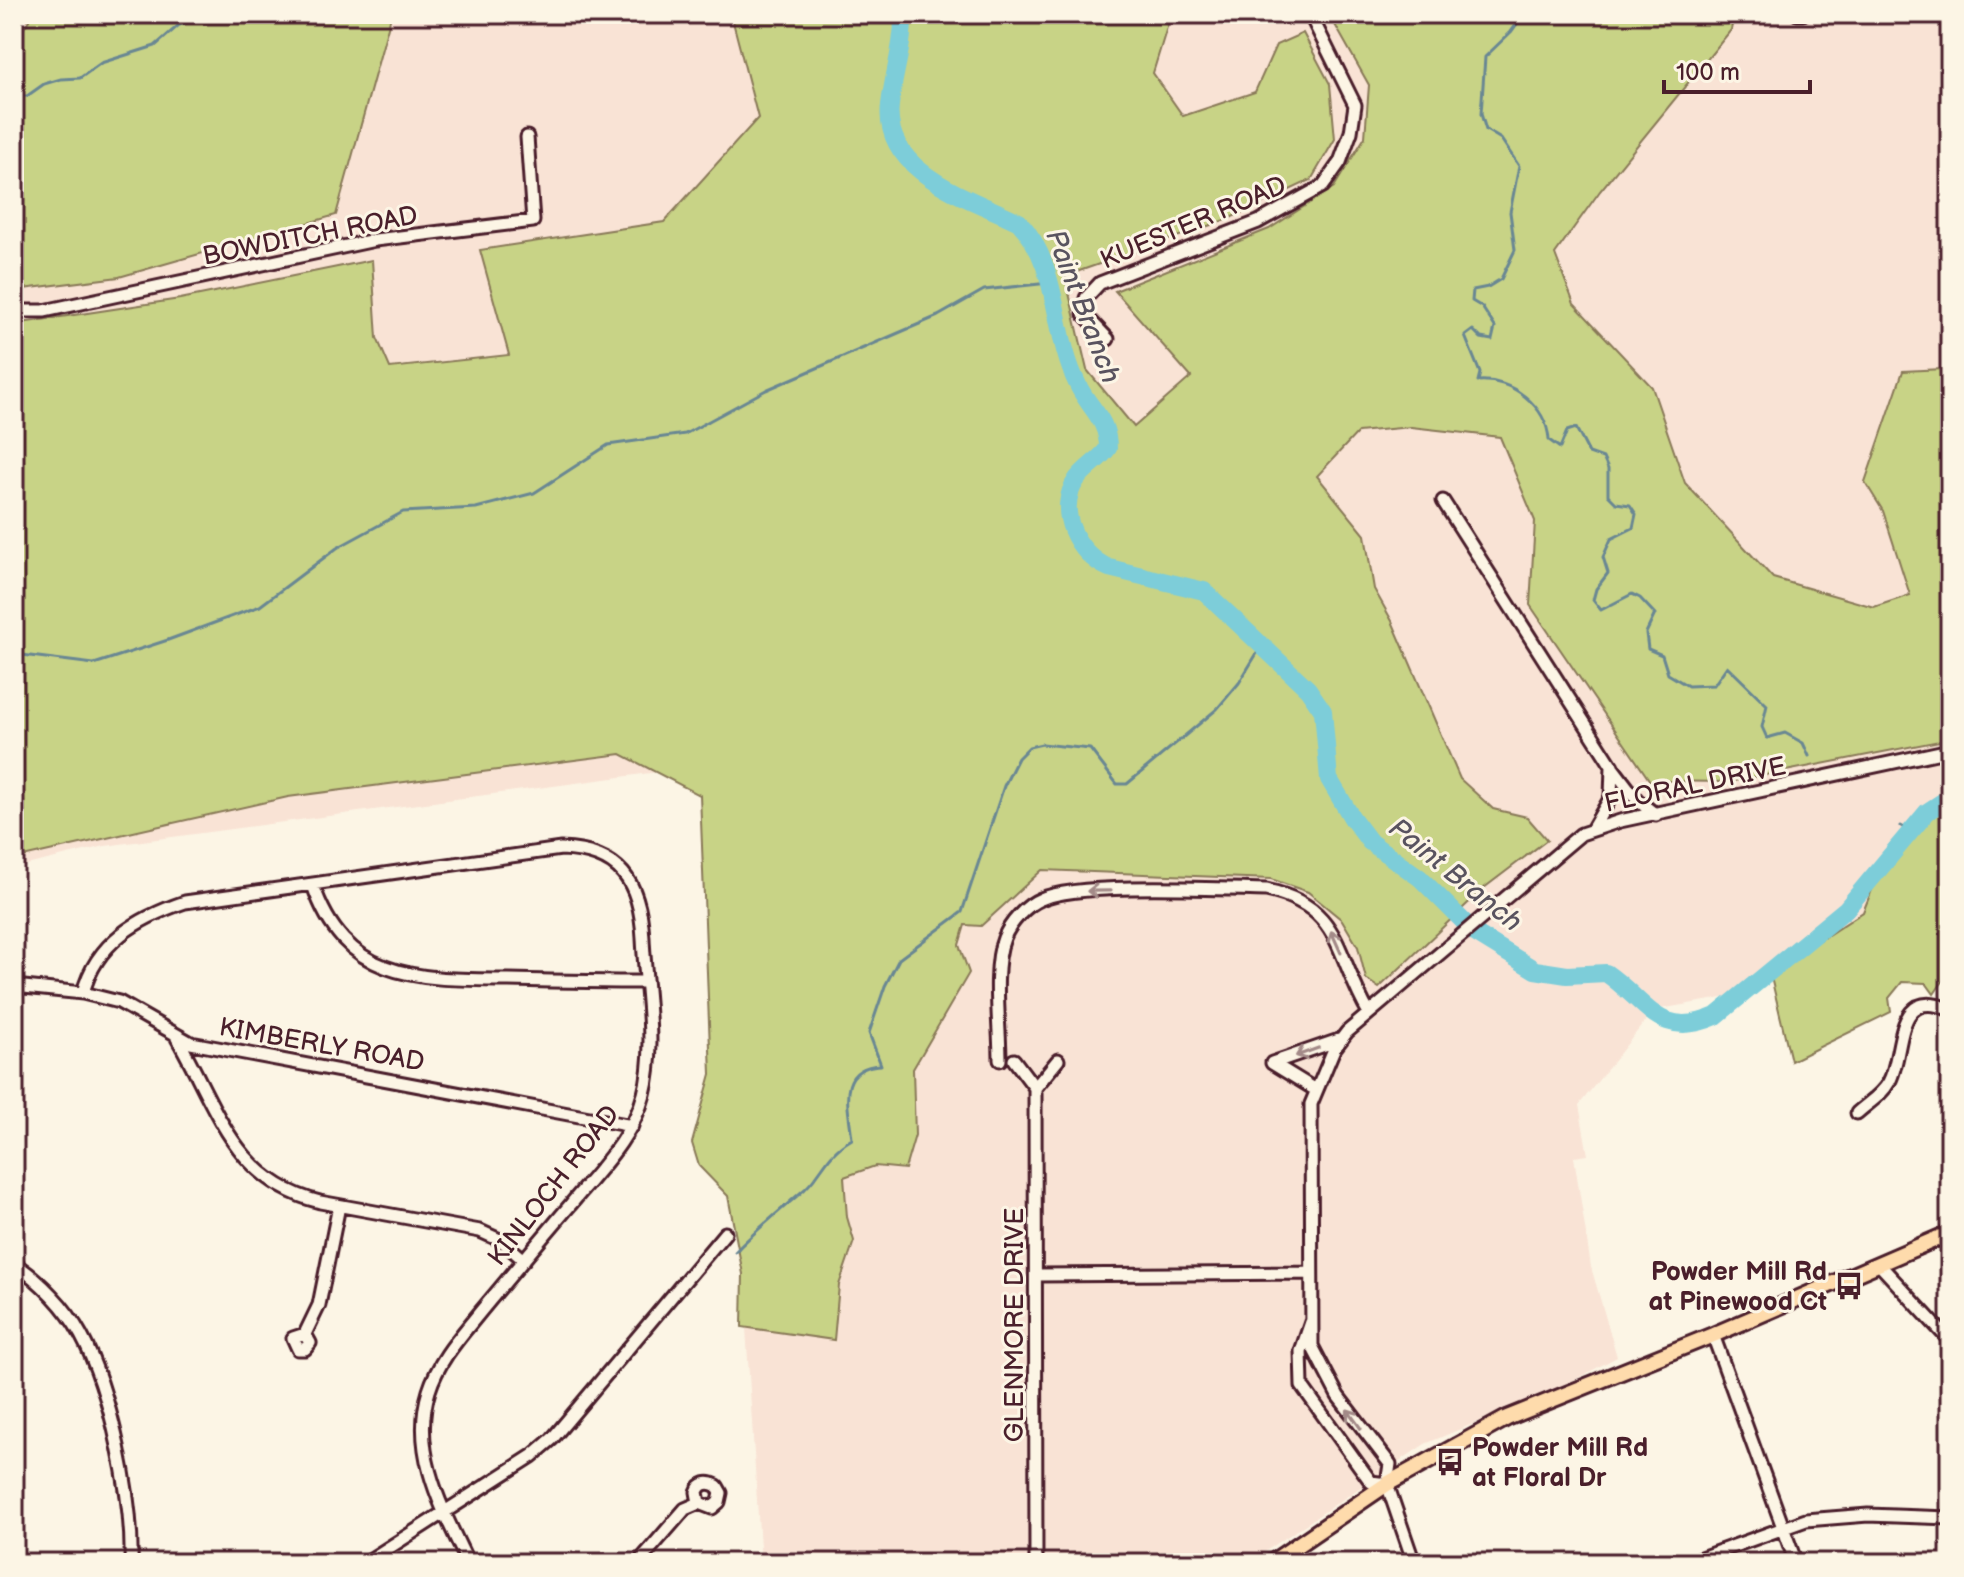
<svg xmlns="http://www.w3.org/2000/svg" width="1964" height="1577" font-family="'Balsamiq Sans',sans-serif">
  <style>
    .built { fill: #f9e3d5 }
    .green { fill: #c8d386; stroke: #897958; stroke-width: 2 }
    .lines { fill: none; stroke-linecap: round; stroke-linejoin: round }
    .stream { stroke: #698793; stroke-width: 3 }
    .river { stroke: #7dcdd9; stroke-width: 18 }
    .minor-casing { stroke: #4a1f2b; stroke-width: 17 }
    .major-casing { stroke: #4a1f2b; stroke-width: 20 }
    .minor { stroke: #fcf5e5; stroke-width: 11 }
    .major { stroke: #fedbac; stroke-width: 14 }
    .oneway { stroke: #a38a88 }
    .labels { text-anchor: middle; stroke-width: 6; stroke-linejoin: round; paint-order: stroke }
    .street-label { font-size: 26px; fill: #4a1f2b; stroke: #fcf5e5 }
    .poi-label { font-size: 26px; font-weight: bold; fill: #4a1f2b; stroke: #fcf5e5; text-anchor: end }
    .water-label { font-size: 28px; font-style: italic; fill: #59535f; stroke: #fcf5e5 }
  </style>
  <rect width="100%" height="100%" fill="#fcf5e5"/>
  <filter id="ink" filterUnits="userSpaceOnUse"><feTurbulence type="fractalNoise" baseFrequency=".0125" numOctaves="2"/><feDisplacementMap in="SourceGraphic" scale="16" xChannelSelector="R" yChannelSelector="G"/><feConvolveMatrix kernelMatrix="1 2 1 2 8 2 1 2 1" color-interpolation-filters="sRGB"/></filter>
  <g filter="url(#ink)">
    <path class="built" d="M 14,14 L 1950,14 L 1950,804 L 1928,806 L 1891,843 L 1864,912 L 1734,996 L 1654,1010 L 1579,1105 L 1588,1155 L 1574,1157 L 1591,1267 L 1617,1357 L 1563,1386 L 1425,1444 L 1248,1563 L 761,1563 L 710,765 L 105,846 L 14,868 Z"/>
    <path class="green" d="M 33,14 L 411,14 L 391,16 L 336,215 L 119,277 L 14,290 L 14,43 Z
      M 731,14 L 1171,14 L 1153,73 L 1183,116 L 1255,92 L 1276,45 L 1303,33 L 1330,84 L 1335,139 L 1311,180 L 1228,219 L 1065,276 L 1087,370 L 1134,427 L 1191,377 L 1115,291 L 1269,229 L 1334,187 L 1365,137 L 1369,85 L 1329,14 L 1734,14 L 1731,30 L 1600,191 L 1555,254 L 1574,304 L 1652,387 L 1685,483 L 1773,578 L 1874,607 L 1910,595 L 1883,511 L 1865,482 L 1903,371 L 1943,369 L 1950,357 L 1950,739 L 1729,782 L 1650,781 L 1530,605 L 1535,521 L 1500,437 L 1411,427 L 1358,432 L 1317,476 L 1365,535 L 1374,589 L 1392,621 L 1460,779 L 1493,809 L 1527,817 L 1547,840 L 1484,888 L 1379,988 L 1366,979 L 1358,947 L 1342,920 L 1308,892 L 1271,879 L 1042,870 L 981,926 L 965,925 L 959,945 L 969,973 L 913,1069 L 915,1135 L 905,1169 L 875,1166 L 844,1177 L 847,1217 L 854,1241 L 839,1285 L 834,1340 L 742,1327 L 743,1274 L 728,1196 L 699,1166 L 692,1143 L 711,1074 L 700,795 L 621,754 L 288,797 L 14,859 L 14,333 L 21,323 L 180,299 L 372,260 L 377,338 L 390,368 L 509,355 L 480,250 L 664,222 L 758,118 Z
      M 1950,804 L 1950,971 L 1934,994 L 1926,983 L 1902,982 L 1889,998 L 1891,1012 L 1791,1061 L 1770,973 L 1863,912 L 1891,843 L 1928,806 Z"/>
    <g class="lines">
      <path class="stream" d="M 1524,14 L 1511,32 L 1485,57 L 1481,114 L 1486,130 L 1501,139 L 1519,166 L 1510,212 L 1515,250 L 1501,279 L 1488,287 L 1473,290 L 1472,301 L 1482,307 L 1495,327 L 1492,340 L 1481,338 L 1473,330 L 1465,336 L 1480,373 L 1478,381 C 1511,378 1547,406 1549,440 L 1560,448 L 1567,431 L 1576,428 L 1589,453 L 1603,458 L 1608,469 L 1608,495 L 1616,503 L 1630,505 L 1636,514 L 1633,528 L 1611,539 L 1603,557 L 1608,573 L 1596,589 L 1593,600 L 1601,610 L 1632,594 L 1640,598 L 1655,614 L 1646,633 L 1648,649 L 1662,655 L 1668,674 L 1688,686 L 1714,685 L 1727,666 L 1767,705 L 1762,727 L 1767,738 L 1785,733 L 1803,743 L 1809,756
        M 14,96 L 27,96 L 44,84 L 61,79 L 80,78 L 101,63 L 155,46 L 179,25 L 206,14
        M 14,654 L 94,664 L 168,640 L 260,606 L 337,548 L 403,512 L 476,508 L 534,493 L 608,445 L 685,434 L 766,390 L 938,316 L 984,290 L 1049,283
        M 1901,826 L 1911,832
        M 735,1252 C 757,1229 781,1210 805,1189 C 824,1171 825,1155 852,1139 C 849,1108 835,1067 881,1065 L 869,1033 L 885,986 L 899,959 L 962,912 L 1004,786 L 1018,758 L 1029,747 L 1042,744 L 1090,749 L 1117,784 L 1127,784 L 1217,709 L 1239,683 L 1262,645"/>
      <path class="river" d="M 903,14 C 904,45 893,75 890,105 C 882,174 973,199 1019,222 C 1060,266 1052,333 1077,383 C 1088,408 1108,418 1108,448 C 1101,459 1086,467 1077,479 C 1055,510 1076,554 1109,568 L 1204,591 L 1308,689 L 1323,711 L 1329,779 L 1352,818 L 1370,842 L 1420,878 L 1475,933 L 1535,970 L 1567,975 L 1606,973 C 1648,1002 1659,1041 1716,1016 L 1846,909 L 1927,812 L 1950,797"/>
      <defs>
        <path id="minor" d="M 1797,14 L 1803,14
          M 14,311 L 44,311 L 375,240 L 533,221 L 527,137
          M 1108,339 L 1084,314 L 1086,298 L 1100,283 L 1258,222 L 1323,186 L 1340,162 L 1351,132 L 1355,105 L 1310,14
          M 1443,501 L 1612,766 L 1611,797 L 1593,828
          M 1612,767 L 1637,800 L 1656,815
          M 313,885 C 346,983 421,979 509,980 C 554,981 599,982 644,982
          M 14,986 L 83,993 L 119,1002 L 191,1043 L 632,1126
          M 83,993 C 96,942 138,918 185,902 L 561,849 C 620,851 640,881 643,938 C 645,988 657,1045 644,1094 C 633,1137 598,1171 571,1204 C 541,1239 511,1275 481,1311 C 461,1336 439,1359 429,1391 C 410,1452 443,1510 468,1563
          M 177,1038 C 217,1107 234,1181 320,1202 L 480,1231 L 502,1241 L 524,1260
          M 1000,1060 C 1000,1026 992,968 1004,938 C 1010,923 1026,905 1041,899 C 1078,882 1218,889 1266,890 C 1343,906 1335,956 1369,1013
          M 1014,1060 L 1035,1088 L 1036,1563
          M 1272,1063 L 1339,1040
          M 1272,1063 L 1316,1090
          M 1035,1088 L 1058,1060
          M 1857,1113 C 1868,1103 1882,1095 1889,1082 C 1905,1054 1893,984 1950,1010
          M 14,1263 C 40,1281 66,1307 81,1335 C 111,1390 133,1500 131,1563
          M 1878,1263 L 1950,1341
          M 1037,1275 L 1310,1273
          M 1311,1322 L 1301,1351 L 1302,1386 L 1371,1482 L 1387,1484
          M 305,1334 L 293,1338 L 298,1349 L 305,1349 L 310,1343 L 305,1334 L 319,1305 L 339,1206
          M 1713,1335 L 1796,1563
          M 365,1563 L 532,1456 L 552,1439 L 725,1233
          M 638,1563 L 685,1509 L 699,1503 L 712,1508 L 719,1502 L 721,1493 L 717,1486 C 708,1481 700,1483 697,1492 L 699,1503
          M 1414,1563 L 1387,1484 L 1390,1464 L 1338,1396 L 1312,1346 L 1311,1104 L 1334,1049 L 1347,1032 L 1581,834 L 1620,821 L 1950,750
          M 1687,1563 L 1806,1520 L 1868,1515 L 1950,1518"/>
        <path id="major" d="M 1271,1563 L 1387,1484 L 1507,1418 L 1713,1335 L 1950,1233"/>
      </defs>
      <use href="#minor" class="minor-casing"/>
      <use href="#major" class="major-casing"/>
      <use href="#minor" class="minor"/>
      <use href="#major" class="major"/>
    </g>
    <defs><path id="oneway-shaft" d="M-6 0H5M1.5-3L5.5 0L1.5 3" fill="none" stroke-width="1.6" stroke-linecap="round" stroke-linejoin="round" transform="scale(2)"/></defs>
    <g class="oneway">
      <use href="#oneway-shaft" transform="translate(1099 891) rotate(179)"/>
      <use href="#oneway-shaft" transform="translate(1336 942) rotate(-114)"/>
      <use href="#oneway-shaft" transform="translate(1307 1052) rotate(160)"/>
      <use href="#oneway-shaft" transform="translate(1354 1419) rotate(-126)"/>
    </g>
  </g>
  <defs>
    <symbol id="bus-bare" viewBox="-9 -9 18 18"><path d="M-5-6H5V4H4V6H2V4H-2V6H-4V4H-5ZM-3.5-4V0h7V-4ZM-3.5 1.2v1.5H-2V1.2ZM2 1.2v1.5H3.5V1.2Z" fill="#4a1f2b" stroke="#fcf5e5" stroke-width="2.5" paint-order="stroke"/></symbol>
  </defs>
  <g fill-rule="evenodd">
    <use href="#bus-bare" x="1829" y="1266" width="40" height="40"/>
    <use href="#bus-bare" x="1430" y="1442" width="40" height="40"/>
  </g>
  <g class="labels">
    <g class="street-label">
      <text transform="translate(1193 222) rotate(-23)" y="9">KUESTER ROAD</text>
      <text transform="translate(310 235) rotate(-11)" y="9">BOWDITCH ROAD</text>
      <text transform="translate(1695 784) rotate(-12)" y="9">FLORAL DRIVE</text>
      <text transform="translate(322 1044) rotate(10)" y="9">KIMBERLY ROAD</text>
      <text transform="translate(553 1185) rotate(-52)" y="9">KINLOCH ROAD</text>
      <text transform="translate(1014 1325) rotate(-90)" y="9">GLENMORE DRIVE</text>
    </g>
    <g class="poi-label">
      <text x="1827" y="1280">Powder Mill Rd<tspan x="1827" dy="30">at Pinewood Ct</tspan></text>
      <text x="1472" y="1456" text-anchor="start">Powder Mill Rd<tspan x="1472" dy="30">at Floral Dr</tspan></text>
    </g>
    <g class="water-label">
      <text transform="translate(1084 306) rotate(69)" y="10">Paint Branch</text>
      <text transform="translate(1456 874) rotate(39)" y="10">Paint Branch</text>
    </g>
  </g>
  <rect width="1964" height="1577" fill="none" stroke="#fcf5e5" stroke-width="48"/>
  <rect x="24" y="24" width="1916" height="1529" fill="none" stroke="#4a1f2b" stroke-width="3" filter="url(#ink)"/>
  <path d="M1664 80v12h146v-12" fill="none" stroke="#4a1f2b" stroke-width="4"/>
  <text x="1676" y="80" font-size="24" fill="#4a1f2b" stroke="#fcf5e5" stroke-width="6" paint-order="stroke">100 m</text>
</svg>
